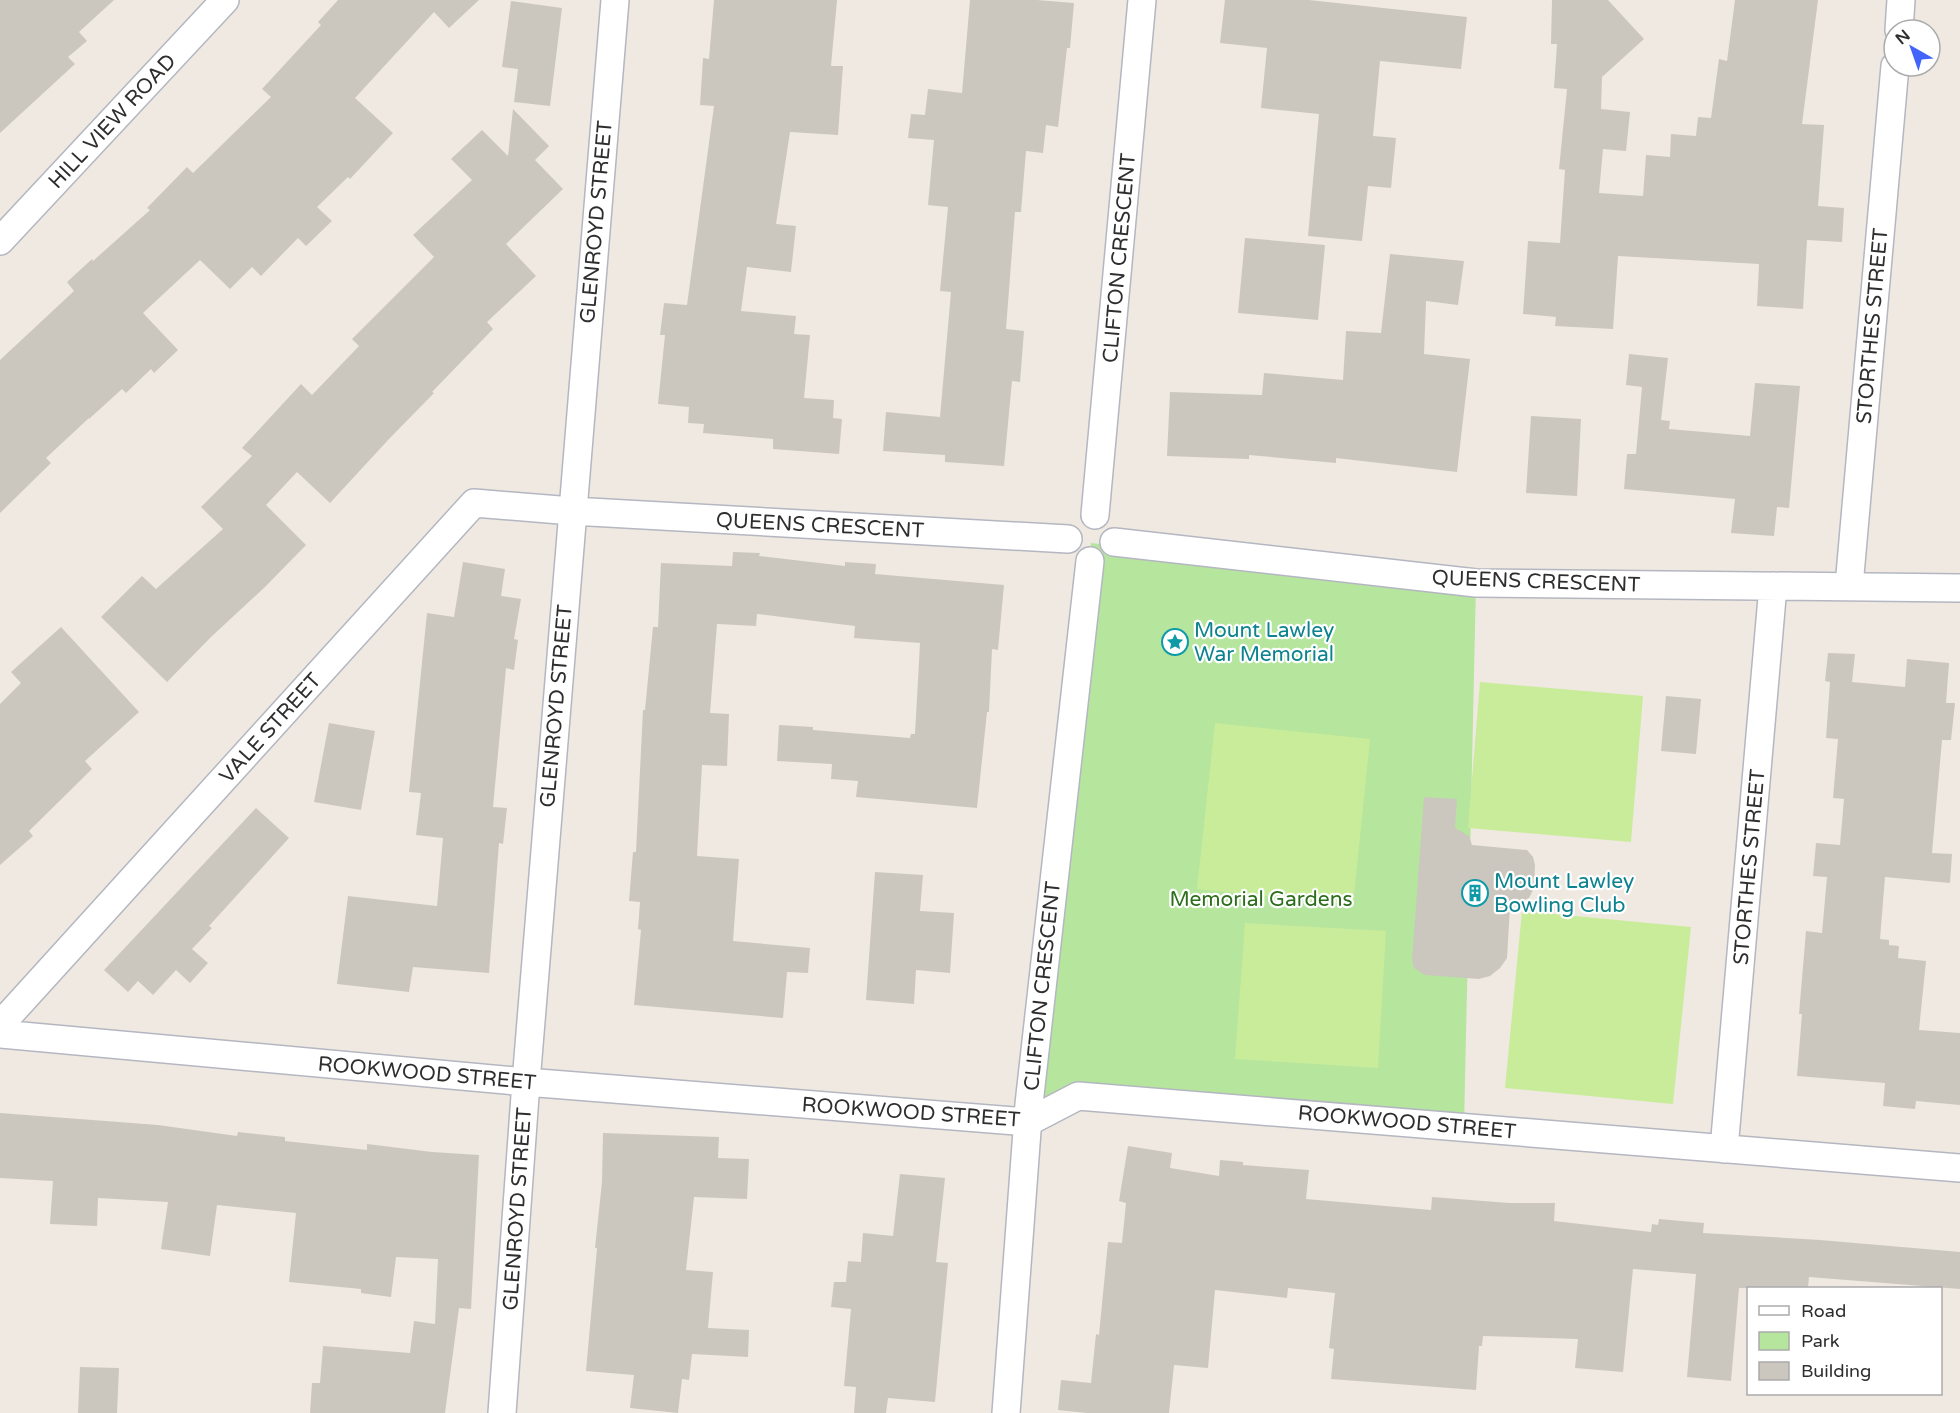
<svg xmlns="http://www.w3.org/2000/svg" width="1960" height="1413" font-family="'Varela Round',sans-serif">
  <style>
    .green { fill: #b6e59e }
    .pitch { fill: #c9ec9a }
    .building { fill: #cbc7bf }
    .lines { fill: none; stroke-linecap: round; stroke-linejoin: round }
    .minor-casing { stroke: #b4b7c1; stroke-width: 30 }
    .minor { stroke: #fff; stroke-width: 27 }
    .labels { text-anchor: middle; stroke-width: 4.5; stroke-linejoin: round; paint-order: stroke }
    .street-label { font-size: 21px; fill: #2e2e2e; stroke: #fff }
    .culture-label { font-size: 21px; fill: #0d838f; stroke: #fff; text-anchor: start }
    .park-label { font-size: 21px; fill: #2c6e1b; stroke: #fff }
  </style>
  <rect width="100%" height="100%" fill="#efe9e1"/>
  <path class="green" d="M 1091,543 L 1476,583 L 1464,1126 L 1029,1104 Z"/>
  <path class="pitch" d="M 1480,682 L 1643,696 L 1631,842 L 1468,828 Z
    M 1215,723 L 1370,739 L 1353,905 L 1197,889 Z
    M 1522,911 L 1691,927 L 1673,1104 L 1505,1088 Z
    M 1245,923 L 1386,931 L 1378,1068 L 1235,1059 Z"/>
  <path class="building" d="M 0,0 L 114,0 L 79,32 L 87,41 L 68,57 L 75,64 L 0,133 Z
    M 338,0 L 479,0 L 449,28 L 434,12 L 355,98 L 393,133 L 350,179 L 348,177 L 317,207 L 332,221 L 306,246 L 298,238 L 261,276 L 252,267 L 230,289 L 200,260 L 143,313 L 178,350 L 154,373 L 151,369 L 126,393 L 122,389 L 89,419 L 89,418 L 46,458 L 51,463 L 0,513 L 0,360 L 74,291 L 67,282 L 92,259 L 93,261 L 150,210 L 147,208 L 187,167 L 193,173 L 271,97 L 262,89 L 321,25 L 318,22 Z
    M 714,0 L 837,0 L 831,66 L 843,66 L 838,135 L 790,132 L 776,224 L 796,226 L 791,272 L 747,267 L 741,311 L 796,316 L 794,334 L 810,335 L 804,398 L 834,400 L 833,418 L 842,419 L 839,454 L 773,449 L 773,439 L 703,433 L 704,424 L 688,423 L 689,407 L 658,404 L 665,335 L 660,335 L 664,303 L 687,305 L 714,106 L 700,105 L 703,58 L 709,59 Z
    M 970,0 L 1037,0 L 1074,3 L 1070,48 L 1067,48 L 1058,127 L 1046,125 L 1043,153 L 1026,151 L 1021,212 L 1015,212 L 1006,329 L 1024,331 L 1020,382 L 1012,381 L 1004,466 L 945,462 L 945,455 L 883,451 L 886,412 L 940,417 L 951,292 L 940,291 L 948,207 L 928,205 L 934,140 L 908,138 L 911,114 L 925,115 L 928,89 L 962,93 Z
    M 1225,0 L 1309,0 L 1467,17 L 1461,69 L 1380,61 L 1373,136 L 1396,138 L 1391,188 L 1368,186 L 1362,241 L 1308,236 L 1319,114 L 1261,108 L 1267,48 L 1220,43 Z
    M 1552,0 L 1608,0 L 1644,39 L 1602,77 L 1601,109 L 1630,112 L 1626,151 L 1603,149 L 1599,193 L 1643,196 L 1646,155 L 1670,157 L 1671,134 L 1696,136 L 1698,117 L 1711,118 L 1719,59 L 1727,61 L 1735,0 L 1818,0 L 1802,124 L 1824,125 L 1818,206 L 1844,208 L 1842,242 L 1807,240 L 1803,309 L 1757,306 L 1759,264 L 1618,256 L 1613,329 L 1555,326 L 1556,317 L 1523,314 L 1528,241 L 1560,243 L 1565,170 L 1559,169 L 1567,89 L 1554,88 L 1557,44 L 1551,44 Z
    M 511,1 L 562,8 L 550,106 L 514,102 L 518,69 L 502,67 Z
    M 513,109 L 549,146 L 535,160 L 563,189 L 506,244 L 536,276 L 487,322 L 493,329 L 432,392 L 434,393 L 389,439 L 330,503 L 297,472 L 266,505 L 306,545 L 265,587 L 211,637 L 167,682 L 101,617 L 142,576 L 156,589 L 223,529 L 201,507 L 252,456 L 242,448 L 301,384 L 312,395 L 359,346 L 352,339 L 434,257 L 413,235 L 472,180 L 451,159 L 482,130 L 508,156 Z
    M 1245,238 L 1325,245 L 1318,320 L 1238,313 Z
    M 1390,254 L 1464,261 L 1458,305 L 1426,301 L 1424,354 L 1470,359 L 1457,472 L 1336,458 L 1336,463 L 1249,455 L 1249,459 L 1167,456 L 1170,392 L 1262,395 L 1264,373 L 1343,380 L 1346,331 L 1381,333 Z
    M 1629,354 L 1668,358 L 1661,420 L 1670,421 L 1669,429 L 1750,436 L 1755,383 L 1800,386 L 1789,508 L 1777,507 L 1774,536 L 1731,533 L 1735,499 L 1624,489 L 1627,454 L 1636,454 L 1642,387 L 1626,385 Z
    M 1531,416 L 1581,419 L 1577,496 L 1526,493 Z
    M 733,552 L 760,553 L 759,556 L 845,566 L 845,562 L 876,564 L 875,574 L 1004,585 L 998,650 L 992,649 L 989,712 L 987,712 L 977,808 L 856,797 L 858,781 L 831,779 L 832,764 L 777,761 L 779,725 L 813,727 L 813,730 L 910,738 L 911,734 L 915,734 L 920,643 L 854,638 L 855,626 L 757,614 L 756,626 L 717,624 L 710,713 L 729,714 L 727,766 L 702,765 L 697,856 L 739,859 L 733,941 L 810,948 L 808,973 L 787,972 L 783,1018 L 634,1005 L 641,930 L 638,929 L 640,902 L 629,901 L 633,852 L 636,852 L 643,710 L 645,710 L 653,627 L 658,627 L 661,563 L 732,566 Z
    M 463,562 L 505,569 L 501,596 L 521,599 L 514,639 L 518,640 L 514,670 L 506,668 L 493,807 L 507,808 L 503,844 L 499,843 L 489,973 L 413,967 L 409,992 L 337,984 L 348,896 L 437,906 L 443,838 L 416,835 L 421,793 L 409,792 L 427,613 L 454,617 Z
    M 61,627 L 139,712 L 85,761 L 92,769 L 29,831 L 33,836 L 0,865 L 0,704 L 21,683 L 11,672 Z
    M 1828,653 L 1855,654 L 1852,682 L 1905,687 L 1907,659 L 1949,663 L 1946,703 L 1955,703 L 1951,740 L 1942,740 L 1932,853 L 1952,854 L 1950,883 L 1885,877 L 1880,939 L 1889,940 L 1889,945 L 1899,946 L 1898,958 L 1926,961 L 1919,1030 L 1960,1033 L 1960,1105 L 1916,1101 L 1915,1109 L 1883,1106 L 1885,1083 L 1797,1076 L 1802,1014 L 1799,1014 L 1806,931 L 1822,933 L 1827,877 L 1813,876 L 1816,843 L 1840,845 L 1844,799 L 1833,798 L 1838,739 L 1826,738 L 1830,682 L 1825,681 Z
    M 1666,696 L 1701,699 L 1696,754 L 1661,751 Z
    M 329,723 L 375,731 L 361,810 L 314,802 Z
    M 1424,797 L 1457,799 L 1455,828 L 1469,836 L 1472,845 L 1527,850 L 1533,857 L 1535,865 L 1534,888 L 1529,898 L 1510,907 L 1507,958 L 1500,968 L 1490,976 L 1479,979 L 1425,975 L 1414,968 L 1412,960 Z
    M 256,808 L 289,838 L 209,926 L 212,928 L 192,949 L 208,963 L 190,983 L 176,970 L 153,995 L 138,981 L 128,992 L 104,970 Z
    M 875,872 L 923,875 L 920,911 L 954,913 L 950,973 L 916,970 L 914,1004 L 866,1000 Z
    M 0,1113 L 158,1125 L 237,1136 L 238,1132 L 285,1137 L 285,1141 L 367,1150 L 367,1144 L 432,1152 L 479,1155 L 471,1309 L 459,1308 L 445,1413 L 310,1413 L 312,1383 L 320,1383 L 323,1346 L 410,1353 L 414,1321 L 435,1324 L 438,1259 L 396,1257 L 391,1297 L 361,1293 L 361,1289 L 289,1282 L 296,1213 L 217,1205 L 210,1256 L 161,1249 L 168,1202 L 98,1198 L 97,1226 L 50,1224 L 53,1181 L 0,1178 Z
    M 603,1133 L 719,1137 L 718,1158 L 749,1159 L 747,1199 L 694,1197 L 686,1270 L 713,1272 L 708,1328 L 749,1330 L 748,1357 L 692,1354 L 689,1380 L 682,1379 L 678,1413 L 630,1408 L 634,1375 L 586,1371 L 597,1248 L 595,1248 L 602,1182 Z
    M 1128,1146 L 1172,1153 L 1170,1168 L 1219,1176 L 1220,1160 L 1243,1162 L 1243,1165 L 1309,1170 L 1306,1199 L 1431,1210 L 1432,1197 L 1509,1203 L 1555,1203 L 1554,1221 L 1651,1232 L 1652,1224 L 1658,1225 L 1659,1219 L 1704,1223 L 1703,1233 L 1820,1240 L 1960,1252 L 1960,1289 L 1809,1277 L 1808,1288 L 1739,1288 L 1731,1381 L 1687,1377 L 1696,1274 L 1633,1269 L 1623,1372 L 1575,1368 L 1578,1339 L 1483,1336 L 1482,1346 L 1479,1346 L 1476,1390 L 1331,1379 L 1334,1349 L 1329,1348 L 1335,1293 L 1288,1288 L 1287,1298 L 1215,1290 L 1208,1368 L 1174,1365 L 1169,1413 L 1087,1413 L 1058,1410 L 1061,1380 L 1091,1383 L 1096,1334 L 1099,1335 L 1108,1242 L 1122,1243 L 1126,1203 L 1119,1201 Z
    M 900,1174 L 945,1178 L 936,1262 L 948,1263 L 935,1402 L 888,1398 L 886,1413 L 854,1413 L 856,1387 L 844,1386 L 851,1309 L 831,1307 L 834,1282 L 846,1282 L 848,1261 L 861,1262 L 863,1233 L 893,1236 Z
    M 80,1367 L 119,1368 L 117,1413 L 78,1413 Z"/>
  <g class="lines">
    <defs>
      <path id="minor" d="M 1899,30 L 1901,0
        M 0,241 L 225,0
        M 1095,515 L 1142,0
        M 1114,542 L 1476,583 L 1960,588
        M 1849,586 L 1895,66
        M 0,1025 L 474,503 L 572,511 L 1068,539
        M 0,1034 L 526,1082 L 1028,1122 L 1078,1096 L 1960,1168
        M 1724,1149 L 1773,586
        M 502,1413 L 526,1082 L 615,0
        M 1006,1413 L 1029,1104 L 1090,561"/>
    </defs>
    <use href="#minor" class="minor-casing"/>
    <use href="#minor" class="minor"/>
  </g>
  <defs>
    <symbol id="sight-ring" viewBox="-11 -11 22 22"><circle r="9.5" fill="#fff" stroke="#0f9aa8" stroke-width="1.5"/><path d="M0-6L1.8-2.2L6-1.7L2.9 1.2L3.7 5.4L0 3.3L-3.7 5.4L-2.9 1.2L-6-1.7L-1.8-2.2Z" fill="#0f9aa8"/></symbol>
    <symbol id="building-ring" viewBox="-11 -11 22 22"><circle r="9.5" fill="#fff" stroke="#0f9aa8" stroke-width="1.5"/><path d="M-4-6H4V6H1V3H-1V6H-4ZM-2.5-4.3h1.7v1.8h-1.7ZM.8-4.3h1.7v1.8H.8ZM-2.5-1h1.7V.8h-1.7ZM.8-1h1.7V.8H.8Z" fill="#0f9aa8"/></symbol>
  </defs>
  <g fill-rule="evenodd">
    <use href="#sight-ring" x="1160" y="627" width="30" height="30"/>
    <use href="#building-ring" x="1460" y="878" width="30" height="30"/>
  </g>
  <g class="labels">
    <g class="street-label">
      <text transform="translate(112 121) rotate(-47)" y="7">HILL VIEW ROAD</text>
      <text transform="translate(596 222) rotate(-85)" y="7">GLENROYD STREET</text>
      <text transform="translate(1119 258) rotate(-85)" y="7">CLIFTON CRESCENT</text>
      <text transform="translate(1872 326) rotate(-85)" y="7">STORTHES STREET</text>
      <text transform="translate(820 525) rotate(3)" y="7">QUEENS CRESCENT</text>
      <text transform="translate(1536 581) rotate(2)" y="7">QUEENS CRESCENT</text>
      <text transform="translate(556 706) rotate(-85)" y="7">GLENROYD STREET</text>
      <text transform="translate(270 728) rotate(-48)" y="7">VALE STREET</text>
      <text transform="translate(1749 867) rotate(-85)" y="7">STORTHES STREET</text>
      <text transform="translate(1042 986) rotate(-84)" y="7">CLIFTON CRESCENT</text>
      <text transform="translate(427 1073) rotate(5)" y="7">ROOKWOOD STREET</text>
      <text transform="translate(911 1112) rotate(4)" y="7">ROOKWOOD STREET</text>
      <text transform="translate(1407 1122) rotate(5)" y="7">ROOKWOOD STREET</text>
      <text transform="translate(517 1209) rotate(-86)" y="7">GLENROYD STREET</text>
    </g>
    <g class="culture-label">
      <text x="1194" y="637">Mount Lawley<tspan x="1194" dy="24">War Memorial</tspan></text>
      <text x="1494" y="888">Mount Lawley<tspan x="1494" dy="24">Bowling Club</tspan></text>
    </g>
    <g class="park-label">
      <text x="1261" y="906">Memorial Gardens</text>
    </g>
  </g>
  <rect x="1747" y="1287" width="195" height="108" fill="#ffffff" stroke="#ababab" stroke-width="1.5"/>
  <rect x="1759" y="1306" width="30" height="9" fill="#ffffff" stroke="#ababab" stroke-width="1.5"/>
  <text x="1801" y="1317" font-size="18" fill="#2e2e2e">Road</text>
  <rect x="1759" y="1332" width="30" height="18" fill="#b6e59e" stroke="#ababab" stroke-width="1.5"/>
  <text x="1801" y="1347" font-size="18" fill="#2e2e2e">Park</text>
  <rect x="1759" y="1362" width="30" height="18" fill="#cbc7bf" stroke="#ababab" stroke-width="1.5"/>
  <text x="1801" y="1377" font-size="18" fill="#2e2e2e">Building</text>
  <g transform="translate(1912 48) rotate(320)"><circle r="28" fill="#ffffff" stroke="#ababab" stroke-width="1.5"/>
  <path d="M0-4.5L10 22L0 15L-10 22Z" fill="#4264fb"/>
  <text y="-9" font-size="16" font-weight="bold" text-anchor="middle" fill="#2e2e2e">N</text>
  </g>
</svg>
